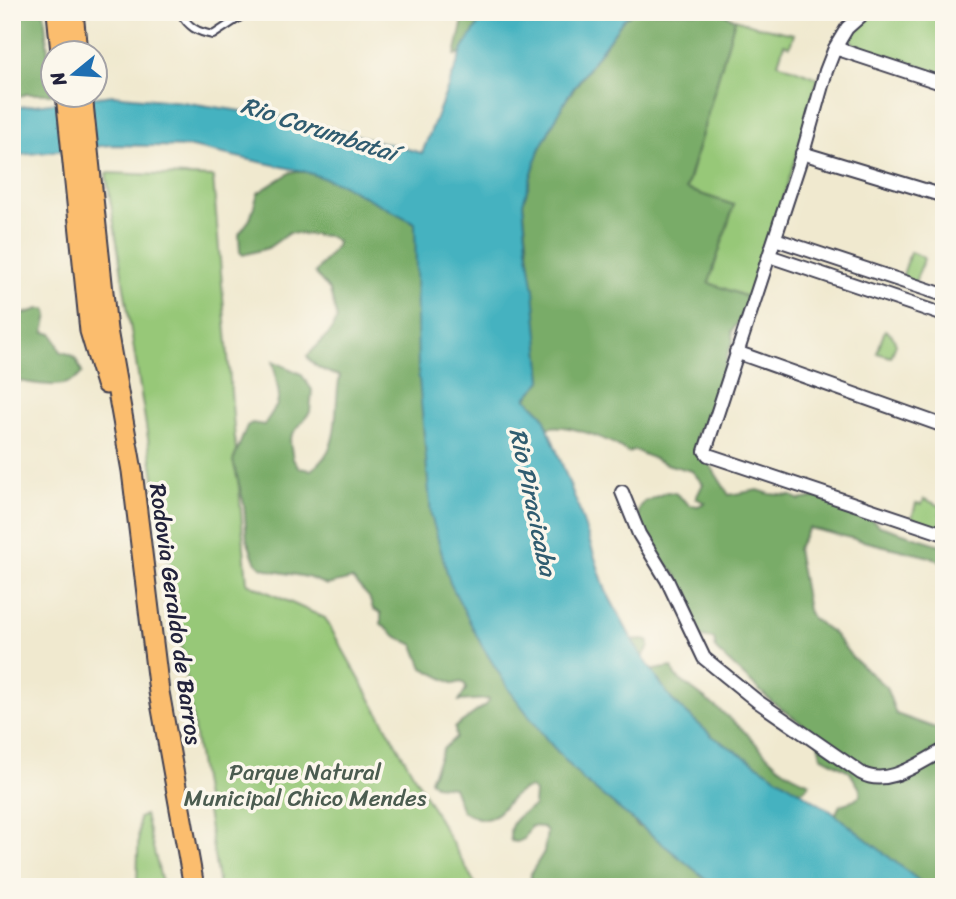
<svg xmlns="http://www.w3.org/2000/svg" width="956" height="899" font-family="Sriracha,sans-serif">
  <style>
    .green { fill: #97c878; stroke: #5c755a; stroke-width: 2 }
    .forest { fill: #79ac68; stroke: #4e6752; stroke-width: 2 }
    .water { fill: #44b2c0; stroke: #336a7e; stroke-width: 2 }
    .lines { fill: none; stroke-linecap: round; stroke-linejoin: round }
    .service-casing { stroke: #414051; stroke-width: 10 }
    .minor-casing { stroke: #414051; stroke-width: 16 }
    .trunk-casing { stroke: #414051; stroke-width: 23 }
    .service { stroke: #fff; stroke-width: 6 }
    .minor { stroke: #fff; stroke-width: 12 }
    .trunk { stroke: #fbbd6e; stroke-width: 19 }
    .labels { text-anchor: middle; stroke-width: 7; stroke-linejoin: round; paint-order: stroke }
    .street-label { font-size: 23px; fill: #22223b; stroke: #fbf7ec }
    .park-label { font-size: 23px; fill: #4b5c50; stroke: #fbf7ec }
    .water-label { font-size: 24px; font-style: italic; fill: #305c70; stroke: #fbf7ec }
  </style>
  <rect width="100%" height="100%" fill="#fbf7ec"/>
  <filter id="ink" filterUnits="userSpaceOnUse"><feTurbulence type="fractalNoise" baseFrequency=".0143" numOctaves="2"/><feDisplacementMap in="SourceGraphic" scale="14" xChannelSelector="R" yChannelSelector="G"/><feConvolveMatrix kernelMatrix="1 2 1 2 8 2 1 2 1" color-interpolation-filters="sRGB"/></filter>
  <filter id="wash" filterUnits="userSpaceOnUse"><feTurbulence type="fractalNoise" baseFrequency=".00686" numOctaves="4" result="noise"/><feDisplacementMap in="SourceGraphic" scale="28" xChannelSelector="R" yChannelSelector="G"/><feGaussianBlur stdDeviation="1.57" result="paint"/><feColorMatrix in="noise" values="0 0 0 0 0 0 0 0 0 0 0 0 0 0 0 0 0 1.4 0 .05"/><feComposite in="paint" operator="in"/></filter>
  <g filter="url(#wash)">
    <rect width="100%" height="100%" fill="#f0e9cf"/>
    <path class="green" d="M 876,12 L 944,12 L 944,75 L 852,43 L 851,36 L 854,30 Z
      M 735,19 L 756,26 L 794,34 L 790,46 L 784,44 L 778,63 L 818,78 L 795,161 L 750,298 L 709,283 L 686,190 Z
      M 106,173 L 213,177 L 247,583 L 325,618 L 477,887 L 219,887 Z
      M 910,252 L 921,256 L 924,259 L 914,285 L 901,282 Z
      M 885,330 L 892,335 L 896,344 L 891,357 L 877,353 Z
      M 924,499 L 943,507 L 940,514 L 943,516 L 939,528 L 912,518 L 916,503 L 922,504 Z
      M 145,815 L 163,887 L 137,887 L 139,818 Z"/>
    <path class="forest" d="M 14,12 L 44,12 L 52,94 L 26,94 L 12,99 Z
      M 460,12 L 529,12 L 468,53 L 455,55 L 463,20 Z
      M 633,12 L 719,12 L 735,19 L 686,189 L 734,205 L 709,283 L 750,298 L 742,317 L 732,331 L 733,342 L 728,353 L 716,405 L 696,435 L 702,452 L 729,495 L 758,490 L 770,494 L 792,496 L 799,500 L 817,497 L 855,508 L 880,526 L 944,546 L 944,564 L 934,558 L 809,528 L 797,549 L 808,610 L 812,618 L 834,634 L 852,657 L 886,687 L 896,714 L 944,731 L 944,887 L 889,887 L 843,820 L 837,818 L 836,813 L 840,805 L 855,800 L 860,795 L 860,789 L 849,771 L 821,756 L 816,734 L 771,701 L 716,650 L 714,639 L 695,636 L 678,577 L 653,550 L 638,518 L 639,509 L 644,502 L 667,492 L 675,493 L 690,505 L 698,506 L 705,503 L 696,498 L 703,484 L 692,471 L 666,464 L 634,450 L 628,453 C 615,441 563,421 547,428 L 543,415 L 526,398 L 542,381 L 523,203 L 539,150 L 564,103 L 623,20 Z
      M 291,172 L 332,172 L 418,221 L 611,788 L 637,826 L 683,845 L 730,887 L 530,887 L 531,873 L 544,852 L 547,831 L 543,827 L 531,826 L 524,839 L 517,842 L 511,841 C 506,823 520,814 534,806 L 535,792 L 530,788 C 510,790 502,819 483,819 C 476,818 468,814 462,811 L 453,787 L 435,785 L 430,780 L 443,749 L 456,737 L 455,727 L 487,704 L 489,699 L 459,701 L 466,689 L 465,684 L 461,682 L 454,684 L 423,668 L 414,645 L 397,637 L 381,624 L 381,613 L 373,609 L 369,597 L 352,579 L 327,585 L 307,577 L 273,571 L 261,567 L 255,561 L 247,540 L 244,504 L 233,461 L 247,426 L 252,423 L 264,425 L 277,405 L 279,395 L 273,361 L 301,374 L 312,390 L 310,412 L 292,435 L 290,442 L 293,459 L 299,468 L 311,470 C 344,448 332,410 340,376 C 328,373 313,367 307,356 L 329,334 L 337,319 L 330,291 L 315,273 L 336,246 L 337,241 L 328,236 L 289,233 L 268,248 L 243,255 L 240,252 L 239,234 L 250,219 L 258,193 Z
      M 39,309 L 46,309 L 48,315 L 44,332 L 53,334 L 61,352 C 76,354 77,360 82,373 C 67,393 34,383 12,380 L 12,314 L 20,315 Z
      M 611,624 L 628,640 L 643,639 L 649,642 L 649,647 L 640,661 L 642,667 L 647,671 L 672,667 L 675,676 C 699,695 726,713 747,734 C 770,758 777,770 810,783 L 804,790 L 781,793 L 761,780 L 716,762 L 700,740 L 663,715 L 614,650 L 608,632 Z"/>
    <path class="water" d="M 486,12 L 632,12 L 623,20 L 568,96 L 539,150 L 523,203 L 527,247 L 534,290 L 542,381 L 526,398 L 543,415 L 578,506 L 606,591 L 636,647 L 672,700 L 712,736 L 832,812 L 927,887 L 716,887 L 582,779 L 548,741 L 510,691 L 482,646 L 450,583 L 431,515 L 418,368 L 415,223 L 341,184 L 306,172 L 191,147 L 111,145 L 12,156 L 12,108 L 113,95 L 183,102 L 300,120 L 422,153 L 463,49 Z"/>
  </g>
  <g filter="url(#ink)">
    <g class="lines">
      <defs>
        <path id="service" d="M 180,12 C 188,27 197,32 213,35 L 248,12"/>
        <path id="minor" d="M 865,12 L 847,28 L 835,48 L 826,71 L 804,149 L 705,451 L 708,455 L 944,534
          M 835,48 L 944,84
          M 802,153 L 944,196
          M 775,239 L 944,295
          M 769,256 L 944,315
          M 736,352 L 944,426
          M 622,492 L 639,534 L 667,580 L 704,658 L 757,701 L 861,773 C 888,788 920,762 944,750"/>
        <path id="trunk" d="M 57,12 L 61,52
          M 73,12 L 77,52
          M 66,94 L 90,331 L 106,384
          M 82,94 L 107,330 L 132,471 L 159,692 L 194,887"/>
      </defs>
      <use href="#service" class="service-casing"/>
      <use href="#minor" class="minor-casing"/>
      <use href="#trunk" class="trunk-casing"/>
      <use href="#service" class="service"/>
      <use href="#minor" class="minor"/>
      <use href="#trunk" class="trunk"/>
    </g>
  </g>
  <g class="labels">
    <g class="street-label">
      <text transform="translate(176 614) rotate(82)" y="8">Rodovia Geraldo de Barros</text>
    </g>
    <g class="park-label">
      <text x="305" y="780">Parque Natural<tspan x="305" dy="26">Municipal Chico Mendes</tspan></text>
    </g>
    <g class="water-label">
      <text transform="translate(319 129) rotate(18)" y="8">Rio Corumbataí</text>
      <text transform="translate(533 502) rotate(78)" y="8">Rio Piracicaba</text>
    </g>
  </g>
  <rect width="956" height="899" fill="none" stroke="#fbf7ec" stroke-width="42"/>
  <g transform="translate(74 74) rotate(252)"><circle r="33" fill="#fbf7ec" stroke="#a4a2a5" stroke-width="2"/>
  <path d="M0-5L12 26L0 18L-12 26Z" fill="#1f6fb2"/>
  <text y="-10" font-size="19" font-weight="bold" text-anchor="middle" fill="#22223b">N</text>
  </g>
</svg>
